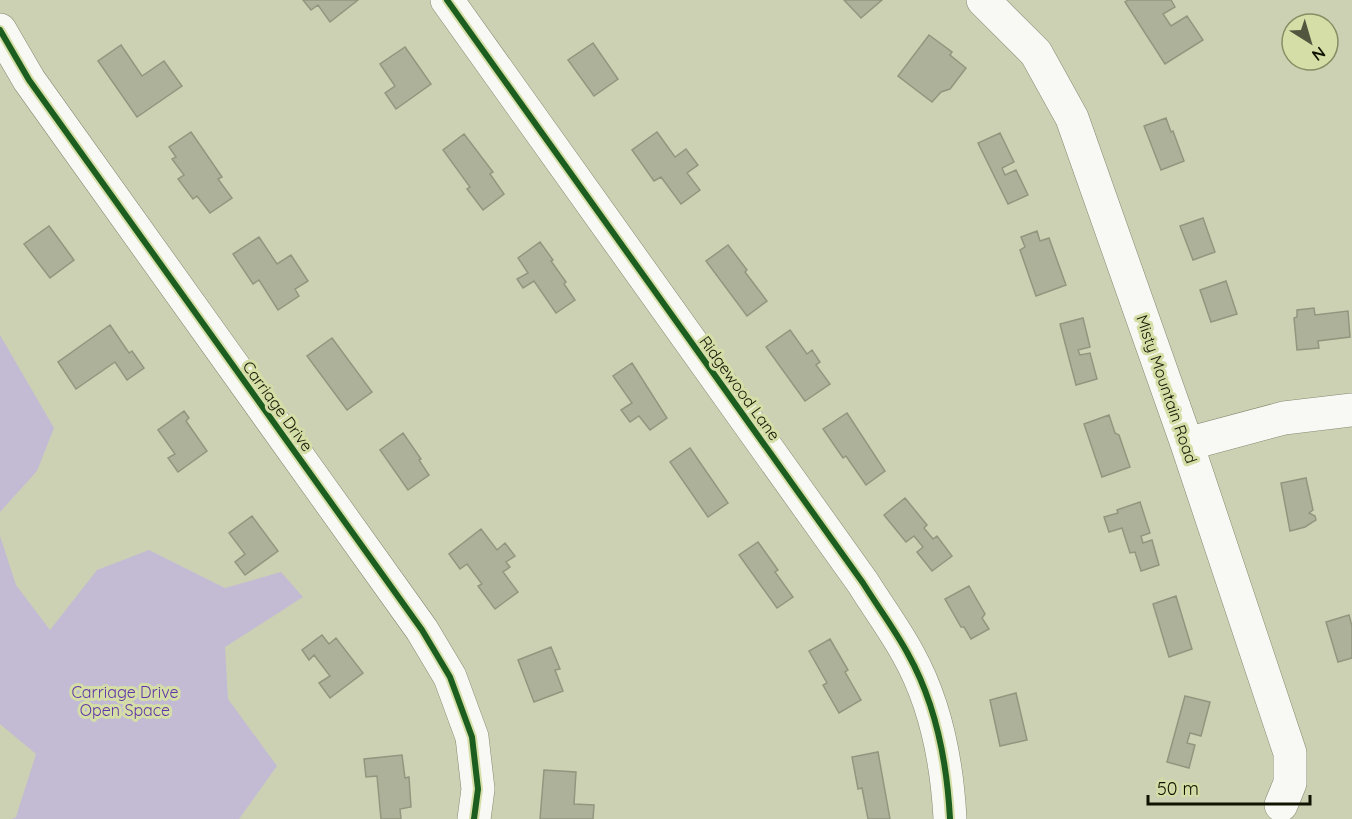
<svg xmlns="http://www.w3.org/2000/svg" width="1352" height="819" font-family="Quicksand,sans-serif">
  <style>
    .green { fill: #c3bad4 }
    .building { fill: #adb199; stroke: #93967e; stroke-width: 1.5 }
    .lines { fill: none; stroke-linecap: round; stroke-linejoin: round }
    .minor-casing { stroke: #858870; stroke-width: 34 }
    .minor { stroke: #f8f8f4; stroke-width: 33 }
    .cycleway-casing { stroke: #d5dea6; stroke-width: 10 }
    .cycleway { stroke: #1b5e20; stroke-width: 6 }
    .labels { text-anchor: middle; stroke-width: 6; stroke-linejoin: round; paint-order: stroke }
    .street-label { font-size: 16px; fill: #111301; stroke: #d5dea6 }
    .park-label { font-size: 16px; fill: #6035a9; stroke: #d5dea6 }
  </style>
  <rect width="100%" height="100%" fill="#cdd1b3"/>
  <path class="green" d="M 0,335 L 54,428 L 37,471 L 0,512 Z
    M 0,536 L 16,585 L 50,630 L 97,570 L 149,550 L 225,588 L 281,572 L 303,597 L 225,647 L 228,699 L 277,766 L 239,819 L 12,819 L 16,817 L 36,754 L 0,724 Z"/>
  <path class="building" d="M 303,0 L 358,0 L 330,22 L 318,5 L 311,10 Z
    M 844,0 L 882,0 L 861,18 Z
    M 1128,0 L 1171,0 L 1175,7 L 1163,14 L 1171,26 L 1187,16 L 1203,40 L 1165,64 L 1125,2 Z
    M 929,35 L 952,52 L 950,55 L 966,68 L 950,89 L 941,92 L 932,102 L 898,76 Z
    M 593,43 L 618,79 L 594,96 L 568,60 Z
    M 121,45 L 142,76 L 164,61 L 182,86 L 137,117 L 98,61 Z
    M 405,47 L 431,84 L 396,109 L 385,93 L 395,86 L 380,64 Z
    M 1166,118 L 1171,132 L 1173,131 L 1184,161 L 1161,170 L 1144,126 Z
    M 191,132 L 222,177 L 218,179 L 232,198 L 210,213 L 197,196 L 193,199 L 178,179 L 184,175 L 172,159 L 176,157 L 169,147 Z
    M 657,132 L 675,157 L 686,149 L 698,165 L 687,173 L 700,190 L 681,204 L 661,177 L 654,181 L 632,150 Z
    M 1000,133 L 1014,162 L 1002,168 L 1005,175 L 1016,170 L 1028,195 L 1008,204 L 978,143 Z
    M 464,134 L 493,172 L 490,174 L 504,194 L 483,210 L 467,189 L 470,187 L 443,150 Z
    M 1203,218 L 1215,252 L 1193,260 L 1180,226 Z
    M 49,226 L 74,260 L 50,278 L 24,244 Z
    M 1037,231 L 1040,241 L 1049,238 L 1066,285 L 1036,296 L 1020,250 L 1025,247 L 1021,237 Z
    M 259,237 L 277,264 L 291,255 L 308,281 L 295,289 L 299,296 L 278,310 L 259,280 L 253,284 L 233,254 Z
    M 540,242 L 553,260 L 551,261 L 566,282 L 564,284 L 575,300 L 556,313 L 534,281 L 523,288 L 517,279 L 528,273 L 518,258 Z
    M 728,245 L 747,270 L 745,272 L 767,301 L 747,316 L 706,261 Z
    M 1226,281 L 1237,314 L 1211,322 L 1200,290 Z
    M 1314,308 L 1315,315 L 1348,311 L 1350,337 L 1318,341 L 1319,348 L 1297,350 L 1294,318 L 1297,317 L 1297,310 Z
    M 1083,318 L 1090,347 L 1078,350 L 1080,355 L 1090,353 L 1097,379 L 1076,385 L 1060,324 Z
    M 110,325 L 129,353 L 132,351 L 144,368 L 127,380 L 115,362 L 76,389 L 58,362 Z
    M 790,330 L 807,354 L 812,350 L 820,362 L 816,365 L 830,384 L 805,401 L 766,347 Z
    M 332,338 L 372,392 L 347,410 L 307,356 Z
    M 632,363 L 667,418 L 650,430 L 639,416 L 630,422 L 621,410 L 632,403 L 613,376 Z
    M 184,411 L 189,418 L 186,421 L 207,451 L 178,472 L 168,458 L 175,454 L 158,430 Z
    M 847,413 L 885,471 L 866,485 L 846,456 L 843,458 L 823,429 Z
    M 1109,415 L 1115,433 L 1119,435 L 1130,467 L 1102,477 L 1084,424 Z
    M 403,433 L 421,459 L 419,460 L 429,475 L 408,490 L 380,450 Z
    M 690,448 L 728,503 L 708,517 L 670,462 Z
    M 1306,478 L 1313,510 L 1309,513 L 1315,516 L 1316,520 L 1305,527 L 1290,531 L 1281,483 Z
    M 905,498 L 927,525 L 924,528 L 933,539 L 937,536 L 952,556 L 932,571 L 917,552 L 923,547 L 914,536 L 906,542 L 884,515 Z
    M 1140,502 L 1150,533 L 1141,536 L 1143,543 L 1152,540 L 1159,565 L 1141,571 L 1135,552 L 1130,553 L 1122,528 L 1109,532 L 1104,517 L 1118,513 L 1117,510 Z
    M 252,516 L 278,551 L 245,575 L 235,562 L 245,554 L 229,533 Z
    M 481,529 L 497,550 L 505,543 L 515,556 L 506,562 L 510,567 L 503,572 L 518,592 L 495,609 L 478,586 L 482,584 L 467,564 L 460,569 L 449,554 Z
    M 758,542 L 778,570 L 775,572 L 793,597 L 777,608 L 739,555 Z
    M 969,586 L 985,614 L 982,618 L 989,629 L 971,639 L 964,627 L 961,627 L 945,599 Z
    M 1176,596 L 1192,649 L 1169,657 L 1153,604 Z
    M 1349,615 L 1352,626 L 1352,658 L 1338,662 L 1326,622 Z
    M 322,635 L 329,644 L 336,638 L 363,673 L 330,698 L 319,683 L 330,676 L 314,655 L 309,660 L 302,650 Z
    M 830,639 L 848,670 L 845,672 L 861,700 L 839,713 L 823,685 L 827,683 L 809,651 Z
    M 551,647 L 560,669 L 555,670 L 563,691 L 534,702 L 518,660 Z
    M 1016,693 L 1027,740 L 1000,746 L 990,700 Z
    M 1185,696 L 1210,702 L 1201,736 L 1190,733 L 1187,743 L 1195,745 L 1189,768 L 1167,762 Z
    M 878,752 L 890,819 L 868,819 L 862,788 L 858,789 L 852,757 Z
    M 402,755 L 405,778 L 409,777 L 411,807 L 400,809 L 401,819 L 381,819 L 377,776 L 366,777 L 364,759 Z
    M 544,770 L 576,772 L 574,804 L 594,805 L 593,819 L 540,819 Z"/>
  <g class="lines">
    <defs>
      <path id="minor" d="M 447,0 L 863,583 C 878,607 895,630 908,654 C 936,704 947,762 950,819
        M 983,0 L 1036,53 L 1072,118 L 1187,444 L 1290,753 L 1290,783 L 1281,805
        M 0,30 L 29,80 L 422,630 L 450,677 L 472,737 L 478,789 L 474,819
        M 1187,444 L 1284,418 L 1352,410"/>
    </defs>
    <use href="#minor" class="minor-casing"/>
    <use href="#minor" class="minor"/>
    <defs>
      <path id="cycleway" d="M 447,0 L 863,583 C 878,607 895,630 908,654 C 936,704 947,762 950,819
        M 0,30 L 29,80 L 422,630 L 450,677 L 472,737 L 478,789 L 474,819"/>
    </defs>
    <use href="#cycleway" class="cycleway-casing"/>
    <use href="#cycleway" class="cycleway"/>
  </g>
  <g class="labels">
    <g class="street-label">
      <text transform="translate(740 388) rotate(54)" y="6">Ridgewood Lane</text>
      <text transform="translate(1167 389) rotate(71)" y="6">Misty Mountain Road</text>
      <text transform="translate(278 406) rotate(54)" y="6">Carriage Drive</text>
    </g>
    <g class="park-label">
      <text x="125" y="698">Carriage Drive<tspan x="125" dy="18">Open Space</tspan></text>
    </g>
  </g>
  <g transform="translate(1310 42) rotate(143)"><circle r="28" fill="#d5dea6" stroke="#878d64" stroke-width="1.5"/>
  <path d="M0-4.5L10 22L0 15L-10 22Z" fill="#53563f"/>
  <text y="-9" font-size="16" font-weight="bold" text-anchor="middle" fill="#111301">N</text>
  </g>
  <path d="M1148 795v9h162v-9" fill="none" stroke="#111301" stroke-width="3"/>
  <text x="1157" y="795" font-size="18" fill="#111301" stroke="#d5dea6" stroke-width="4.5" paint-order="stroke">50 m</text>
</svg>
